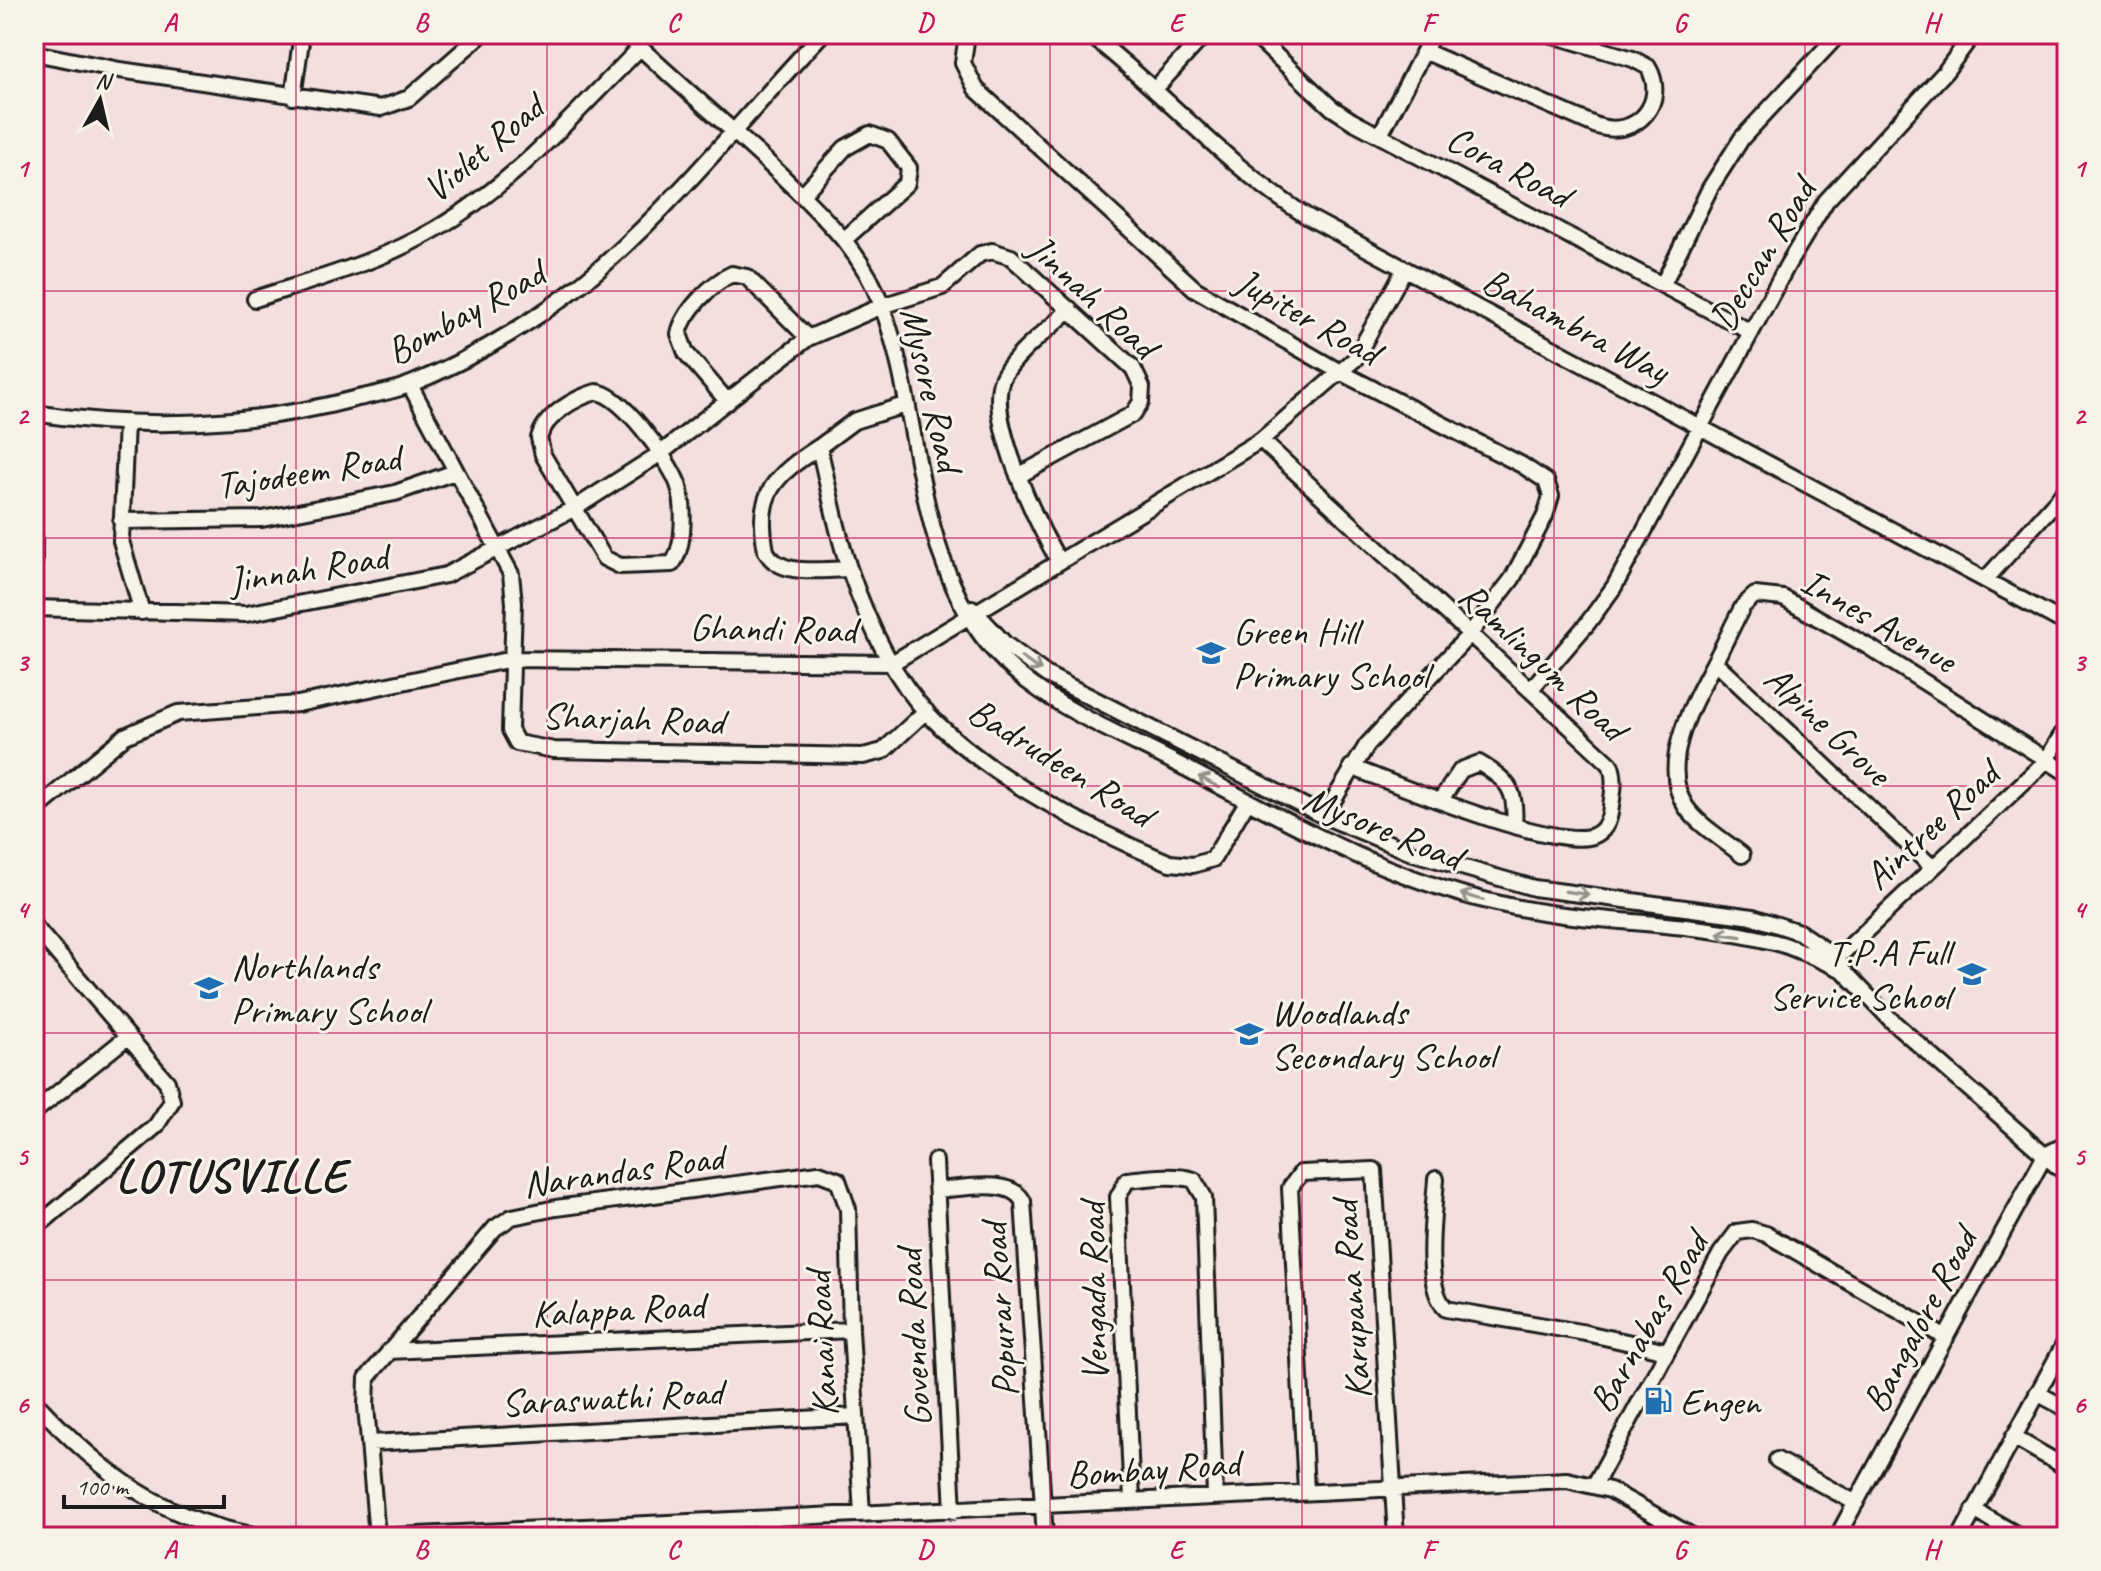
<svg xmlns="http://www.w3.org/2000/svg" width="2101" height="1571" font-family="Caveat,sans-serif">
  <style>
    .lines { fill: none; stroke-linecap: round; stroke-linejoin: round }
    .minor-casing { stroke: #1c1c1c; stroke-width: 20 }
    .minor { stroke: #f7f3e8; stroke-width: 14 }
    .oneway { stroke: #94928c }
    .grid { fill: none; stroke: #c2185b; stroke-width: 2; stroke-opacity: 0.55 }
    .labels { text-anchor: middle; stroke-width: 6; stroke-linejoin: round; paint-order: stroke }
    .street-label { font-size: 38px; fill: #1c1c1c; stroke: #f7f3e8 }
    .poi-label { font-size: 38px; fill: #1c1c1c; stroke: #f7f3e8; text-anchor: start }
    .district-label { font-size: 46px; font-weight: bold; letter-spacing: 2px; fill: #1c1c1c; stroke: #f7f3e8 }
    .neatline { fill: none; stroke: #c2185b; stroke-width: 3 }
    .grid-label { font-size: 26px; text-anchor: middle; font-weight: bold; fill: #c2185b }
  </style>
  <rect width="100%" height="100%" fill="#f2dfde"/>
  <filter id="ink" filterUnits="userSpaceOnUse"><feTurbulence type="fractalNoise" baseFrequency=".0125" numOctaves="2"/><feDisplacementMap in="SourceGraphic" scale="16" xChannelSelector="R" yChannelSelector="G"/><feConvolveMatrix kernelMatrix="1 2 1 2 8 2 1 2 1" color-interpolation-filters="sRGB"/></filter>
  <g filter="url(#ink)">
    <g class="lines">
      <defs>
        <path id="minor" d="M 626,34 C 678,85 735,130 787,181 C 826,219 863,253 882,306 C 919,407 913,523 970,618 C 1013,691 1093,721 1164,757 C 1272,812 1373,874 1492,902 C 1584,925 1682,919 1774,942 C 1798,948 1820,961 1843,970
          M 967,34 L 963,63 L 976,89 L 1195,289 L 1340,372 L 1522,465 L 1546,481 L 1551,496 L 1545,516 L 1512,579 L 1469,635 L 1367,745 L 1324,816
          M 1089,34 C 1165,93 1226,166 1308,217 L 2067,624
          M 1253,34 L 1332,108 L 1352,121 L 1751,332
          M 1424,51 L 1597,126 C 1638,139 1668,101 1648,67 L 1633,59 L 1549,34
          M 34,53 L 120,70 L 381,108 L 409,98 L 482,34
          M 1155,89 L 1205,34
          M 293,97 L 302,34
          M 1380,135 L 1433,34
          M 802,195 L 845,148 L 870,134 L 888,141 L 909,168 L 907,183 L 846,238
          M 1663,284 L 1710,188 L 1742,138 L 1839,34
          M 255,299 C 316,279 380,262 436,229 C 515,183 576,112 640,48
          M 410,385 L 511,574 L 514,603 L 510,730 L 517,743 L 554,750 L 863,756 L 883,751 L 926,711
          M 596,392 C 621,393 669,460 678,484 C 685,504 685,547 672,564 L 620,566 L 604,558 L 543,455 L 539,438 C 545,415 575,398 596,392 Z
          M 728,402 L 686,353 L 679,334 C 683,312 712,283 732,274 L 747,277 L 808,338
          M 905,405 L 854,421 L 819,447 C 829,488 836,531 850,571 C 867,620 892,676 928,714 C 988,777 1090,830 1170,863 L 1193,865 L 1213,859 L 1247,802
          M 34,413 C 141,430 253,426 358,398 C 376,394 395,391 411,384 C 476,358 554,310 606,263 C 684,193 750,110 822,34
          M 126,422 L 121,541 L 142,612
          M 1261,440 L 1610,764 C 1616,777 1613,793 1611,806 C 1610,819 1606,831 1593,836 C 1553,850 1395,784 1351,767
          M 819,447 C 774,476 755,493 766,551 C 779,578 823,569 849,569
          M 121,521 L 262,519 L 395,493 L 455,472
          M 34,536 L 34,564
          M 1058,560 C 1038,525 982,412 1004,375 C 1019,350 1050,329 1070,309
          M 1986,579 L 2067,489
          M 34,608 L 246,614 L 446,575 L 575,508 L 661,453 L 808,338 L 882,306 L 942,287 L 980,254 L 992,251 L 1011,257 L 1133,368 L 1142,387 L 1141,402 L 1133,414 L 1018,476
          M 972,608 L 1005,644 L 1047,675 L 1324,816 L 1410,852 L 1534,888 L 1753,917 L 1799,932 L 1837,958 L 1843,970 L 1892,1021 L 2067,1175
          M 1715,662 L 1932,867
          M 1531,689 L 1587,624 L 1614,587 L 1788,264 L 1826,201 L 1945,72 L 1973,34
          M 1440,801 L 1461,770 L 1479,763 C 1509,781 1517,790 1514,826
          M 34,811 L 125,736 L 178,713 L 298,704 L 512,659 L 892,663 L 1261,440 L 1355,359 L 1404,270
          M 1742,855 C 1724,840 1699,826 1686,807 C 1657,763 1695,700 1715,661 C 1725,643 1733,624 1743,606 L 1755,595 L 1783,598 L 1869,647 L 2067,773
          M 34,926 L 167,1082 L 172,1101 L 156,1126 L 34,1229
          M 1832,963 L 2046,761 L 2067,726
          M 34,1112 L 126,1038
          M 935,1161 L 953,1511
          M 1436,1179 C 1434,1212 1422,1284 1446,1309 L 1586,1333 L 1667,1351
          M 937,1190 C 961,1189 1010,1177 1023,1201 L 1045,1537
          M 389,1351 L 851,1330
          M 2037,1393 L 2067,1409
          M 34,1401 C 101,1473 165,1523 265,1537
          M 2013,1437 L 2067,1468
          M 371,1443 L 856,1416
          M 1777,1460 L 1856,1503
          M 1595,1484 L 1721,1253 L 1737,1232 L 1752,1230 L 1766,1234 L 1946,1338
          M 1306,1490 L 1290,1188 L 1301,1173 L 1374,1170 L 1396,1537
          M 1132,1501 L 1118,1197 L 1127,1180 C 1147,1178 1175,1174 1194,1180 L 1204,1197 L 1215,1495
          M 1974,1510 L 2021,1537
          M 376,1537 L 1567,1480 L 1610,1490 L 1694,1537
          M 377,1537 L 366,1406 L 367,1378 L 495,1228 L 512,1217 L 556,1208 L 819,1173 L 838,1180 L 848,1209 L 851,1330 L 862,1514
          M 1837,1537 L 2045,1155 L 2067,1144
          M 1960,1537 L 2067,1339"/>
      </defs>
      <use href="#minor" class="minor-casing"/>
      <use href="#minor" class="minor"/>
    </g>
    <defs><path id="oneway-shaft" d="M-6 0H5M1.5-3L5.5 0L1.5 3" fill="none" stroke-width="1.6" stroke-linecap="round" stroke-linejoin="round" transform="scale(2)"/></defs>
    <g class="oneway">
      <use href="#oneway-shaft" transform="translate(1031 664) rotate(35)"/>
      <use href="#oneway-shaft" transform="translate(1209 782) rotate(-151)"/>
      <use href="#oneway-shaft" transform="translate(1577 893) rotate(8)"/>
      <use href="#oneway-shaft" transform="translate(1472 897) rotate(-164)"/>
      <use href="#oneway-shaft" transform="translate(1729 935) rotate(-172)"/>
    </g>
  </g>
  <path class="grid" d="M 296,34 L 296,1537M 547,34 L 547,1537M 799,34 L 799,1537M 1050,34 L 1050,1537M 1302,34 L 1302,1537M 1554,34 L 1554,1537M 1805,34 L 1805,1537M 34,291 L 2067,291M 34,538 L 2067,538M 34,786 L 2067,786M 34,1033 L 2067,1033M 34,1280 L 2067,1280"/>
  <defs>
    <symbol id="school-bare" viewBox="-9 -9 18 18"><path d="M0-5L7-2L0 1L-7-2ZM-4 1L0 2.5L4 1V4Q0 6-4 4Z" fill="#1f6fb2" stroke="#f7f3e8" stroke-width="2.5" paint-order="stroke"/></symbol>
    <symbol id="fuel-bare" viewBox="-9 -9 18 18"><path d="M-5.5-6h7V0h2V4h1.3V-2.5L3-4.5l.8-.8L6-3V5H2.5V1h-1V6h-7ZM-4.2-4.7v3.2H.2V-4.7Z" fill="#1f6fb2" stroke="#f7f3e8" stroke-width="2.5" paint-order="stroke"/></symbol>
  </defs>
  <g fill-rule="evenodd">
    <use href="#school-bare" x="1191" y="633" width="40" height="40"/>
    <use href="#school-bare" x="1952" y="954" width="40" height="40"/>
    <use href="#school-bare" x="189" y="968" width="40" height="40"/>
    <use href="#school-bare" x="1229" y="1014" width="40" height="40"/>
    <use href="#fuel-bare" x="1638" y="1381" width="40" height="40"/>
  </g>
  <g class="labels">
    <g class="street-label">
      <text transform="translate(483 148) rotate(-40)" y="13">Violet Road</text>
      <text transform="translate(1509 166) rotate(28)" y="13">Cora Road</text>
      <text transform="translate(1762 254) rotate(-59)" y="13">Deccan Road</text>
      <text transform="translate(1093 296) rotate(43)" y="13">Jinnah Road</text>
      <text transform="translate(465 312) rotate(-29)" y="13">Bombay Road</text>
      <text transform="translate(1308 316) rotate(29)" y="13">Jupiter Road</text>
      <text transform="translate(1576 325) rotate(28)" y="13">Bahambra Way</text>
      <text transform="translate(932 389) rotate(77)" y="13">Mysore Road</text>
      <text transform="translate(308 471) rotate(-9)" y="13">Tajodeem Road</text>
      <text transform="translate(308 568) rotate(-9)" y="13">Jinnah Road</text>
      <text transform="translate(1879 620) rotate(30)" y="13">Innes Avenue</text>
      <text transform="translate(773 628) rotate(1)" y="13">Ghandi Road</text>
      <text transform="translate(1543 661) rotate(43)" y="13">Ramlingum Road</text>
      <text transform="translate(633 718) rotate(2)" y="13">Sharjah Road</text>
      <text transform="translate(1828 725) rotate(43)" y="13">Alpine Grove</text>
      <text transform="translate(1061 762) rotate(32)" y="13">Badrudeen Road</text>
      <text transform="translate(1931 825) rotate(-43)" y="13">Aintree Road</text>
      <text transform="translate(1383 827) rotate(22)" y="13">Mysore Road</text>
      <text transform="translate(623 1170) rotate(-8)" y="13">Narandas Road</text>
      <text transform="translate(1093 1292) rotate(-91)" y="13">Vengada Road</text>
      <text transform="translate(1351 1300) rotate(-94)" y="13">Karupana Road</text>
      <text transform="translate(618 1309) rotate(-3)" y="13">Kalappa Road</text>
      <text transform="translate(999 1310) rotate(-94)" y="13">Popurar Road</text>
      <text transform="translate(1919 1320) rotate(-62)" y="13">Bangalore Road</text>
      <text transform="translate(1648 1322) rotate(-60)" y="13">Barnabas Road</text>
      <text transform="translate(913 1338) rotate(-93)" y="13">Govenda Road</text>
      <text transform="translate(821 1344) rotate(-93)" y="13">Kanai Road</text>
      <text transform="translate(612 1397) rotate(-3)" y="13">Saraswathi Road</text>
      <text transform="translate(1153 1468) rotate(-4)" y="13">Bombay Road</text>
    </g>
    <g class="poi-label">
      <text x="1233" y="644">Green Hill<tspan x="1233" dy="44">Primary School</tspan></text>
      <text x="1950" y="965" text-anchor="end">T.P.A Full<tspan x="1950" dy="44">Service School</tspan></text>
      <text x="231" y="979">Northlands<tspan x="231" dy="44">Primary School</tspan></text>
      <text x="1271" y="1025">Woodlands<tspan x="1271" dy="44">Secondary School</tspan></text>
      <text x="1680" y="1414">Engen</text>
    </g>
    <g class="district-label">
      <text x="232" y="1191">LOTUSVILLE</text>
    </g>
  </g>
  <rect width="2101" height="1571" fill="none" stroke="#f7f3e8" stroke-width="88"/>
  <g transform="translate(100 100) rotate(8)" stroke="#f7f3e8" stroke-width="6" paint-order="stroke">
  <path d="M0-6L14 30L0 20L-14 30Z" fill="#1c1c1c"/>
  <text y="-12" font-size="22" font-weight="bold" text-anchor="middle" fill="#1c1c1c">N</text>
  </g>
  <path d="M64 1495v12h160v-12" fill="none" stroke="#1c1c1c" stroke-width="4"/>
  <text x="76" y="1495" font-size="24" fill="#1c1c1c" stroke="#f7f3e8" stroke-width="6" paint-order="stroke">100 m</text>
  <rect x="44" y="44" width="2013" height="1483" class="neatline"/>
  <g class="grid-label">
    <text x="170" y="31">A</text>
    <text x="421" y="31">B</text>
    <text x="673" y="31">C</text>
    <text x="925" y="31">D</text>
    <text x="1176" y="31">E</text>
    <text x="1428" y="31">F</text>
    <text x="1680" y="31">G</text>
    <text x="1931" y="31">H</text>
    <text x="22" y="177">1</text>
    <text x="2079" y="177">1</text>
    <text x="22" y="424">2</text>
    <text x="2079" y="424">2</text>
    <text x="22" y="671">3</text>
    <text x="2079" y="671">3</text>
    <text x="22" y="918">4</text>
    <text x="2079" y="918">4</text>
    <text x="22" y="1165">5</text>
    <text x="2079" y="1165">5</text>
    <text x="22" y="1413">6</text>
    <text x="2079" y="1413">6</text>
    <text x="170" y="1558">A</text>
    <text x="421" y="1558">B</text>
    <text x="673" y="1558">C</text>
    <text x="925" y="1558">D</text>
    <text x="1176" y="1558">E</text>
    <text x="1428" y="1558">F</text>
    <text x="1680" y="1558">G</text>
    <text x="1931" y="1558">H</text>
  </g>
</svg>
